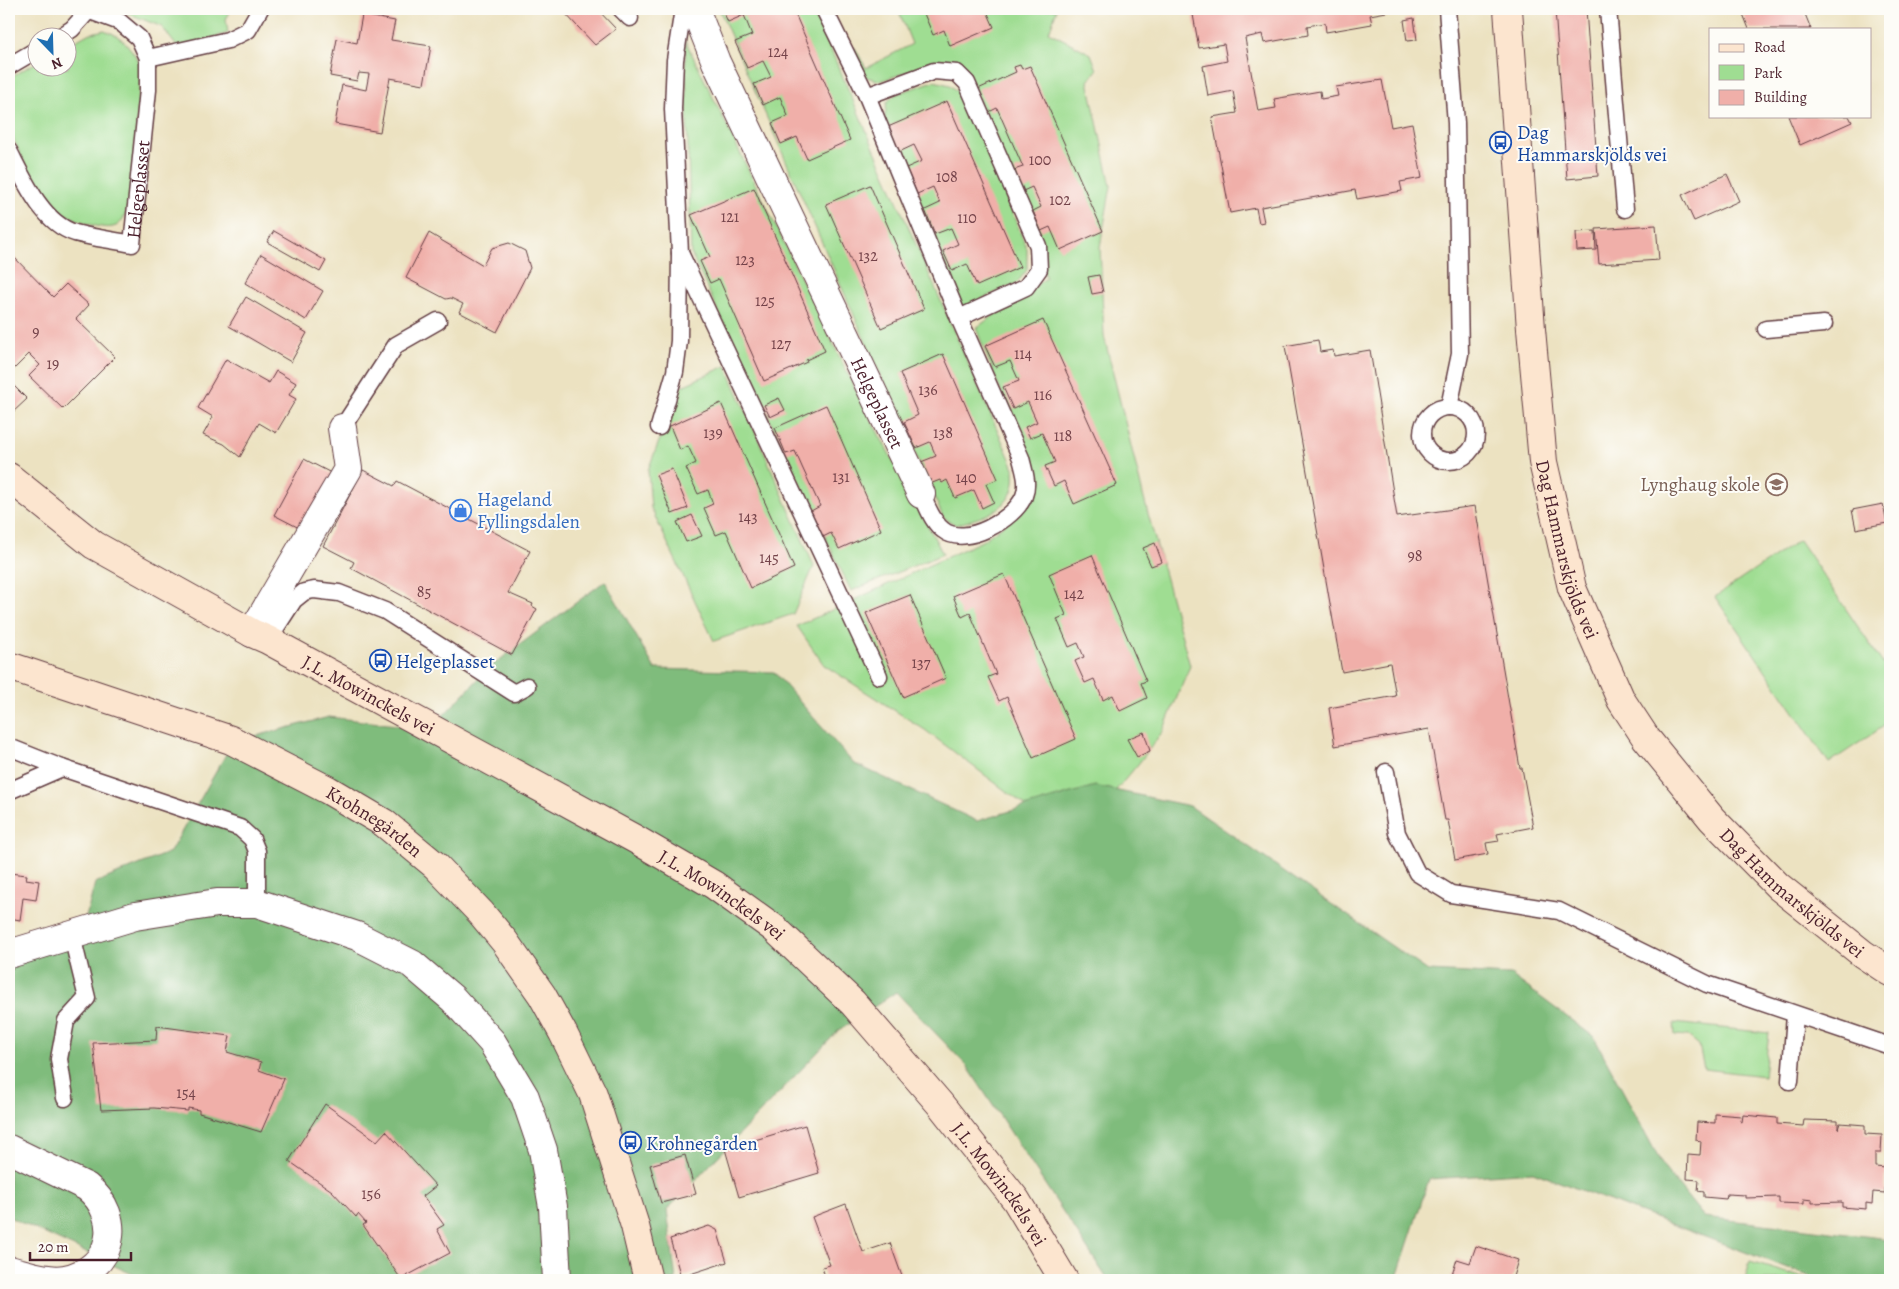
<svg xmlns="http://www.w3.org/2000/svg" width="1899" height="1289" font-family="Alegreya,serif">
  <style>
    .green { fill: #9fdd92; stroke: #747e5e }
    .forest { fill: #7fbc7c; stroke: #646e54 }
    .building { fill: #f0afa9 }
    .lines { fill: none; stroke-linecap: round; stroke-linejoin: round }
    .service-casing { stroke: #623c42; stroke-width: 19 }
    .minor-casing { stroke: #623c42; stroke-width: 30 }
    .secondary-casing { stroke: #623c42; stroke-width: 30 }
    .service { stroke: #fff; stroke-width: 16 }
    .minor { stroke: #fff; stroke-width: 28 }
    .secondary { stroke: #fce5cf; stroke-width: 28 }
    .labels { text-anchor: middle; stroke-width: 4; stroke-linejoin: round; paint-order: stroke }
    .number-label { font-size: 16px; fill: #74434a }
    .transit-label { font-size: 19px; fill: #164399; stroke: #fdfcf7; text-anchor: start }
    .street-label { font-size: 19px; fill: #4a1f2b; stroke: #fdfcf7 }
    .education-label { font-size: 19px; fill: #785e54; stroke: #fdfcf7; text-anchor: end }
    .shop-label { font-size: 19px; fill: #366cbe; stroke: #fdfcf7; text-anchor: start }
  </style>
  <rect width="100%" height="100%" fill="#fdfcf7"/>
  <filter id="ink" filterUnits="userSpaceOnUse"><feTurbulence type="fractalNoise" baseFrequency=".02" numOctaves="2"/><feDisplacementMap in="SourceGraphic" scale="10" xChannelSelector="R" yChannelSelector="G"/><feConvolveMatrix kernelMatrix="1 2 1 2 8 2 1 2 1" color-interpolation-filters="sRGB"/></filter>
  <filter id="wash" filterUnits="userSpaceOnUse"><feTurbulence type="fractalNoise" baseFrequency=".0096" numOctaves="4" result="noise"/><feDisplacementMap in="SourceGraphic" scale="20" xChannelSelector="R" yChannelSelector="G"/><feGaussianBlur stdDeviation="1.12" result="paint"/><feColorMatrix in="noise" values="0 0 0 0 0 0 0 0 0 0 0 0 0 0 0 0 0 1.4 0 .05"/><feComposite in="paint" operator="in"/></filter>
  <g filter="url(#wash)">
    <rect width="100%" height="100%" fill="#ece2c1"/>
    <path class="green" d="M 126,9 L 232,9 L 226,19 L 228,33 L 178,48 L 162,27 L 127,13 Z
      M 719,9 L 813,9 L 1014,468 C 1014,474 1015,482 1013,488 C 1006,513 977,518 956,525 L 943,517 Z
      M 898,9 L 1057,9 L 1049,32 L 1091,54 L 1097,70 L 1088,81 L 1111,186 L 1100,247 L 1104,336 L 1144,499 L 1190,666 L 1163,731 L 1139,763 L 1106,802 L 1059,831 L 925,730 L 824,665 L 797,626 L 982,541 L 1019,514 L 1039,489 L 976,328 L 1046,278 L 966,66 L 944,59 L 881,81 L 866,77 L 848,49 L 855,48 L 866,68 L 912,44 Z
      M 104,30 C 123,36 131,48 141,65 L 131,196 C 128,205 126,218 119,224 C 106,236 61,214 50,204 C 36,191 17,148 10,130 C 5,116 9,94 9,80 L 14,75 L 37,62 L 38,68 L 68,68 L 68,45 L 88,34 Z
      M 685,40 L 861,401 L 943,554 L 851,591 L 691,254 Z
      M 934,81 L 950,85 L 966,99 L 1027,249 L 1027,270 L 1017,283 L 961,308 L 884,122 L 887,102 L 896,94 Z
      M 726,366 L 814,566 L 793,614 L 714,641 L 651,508 L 648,470 L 680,387 Z
      M 1799,540 L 1890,674 L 1890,722 L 1829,763 L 1715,597 Z
      M 1674,1023 L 1769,1033 L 1764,1076 L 1704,1069 L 1699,1045 L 1688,1036 L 1675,1035 Z
      M 1750,1262 L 1810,1280 L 1745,1280 Z"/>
    <path class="forest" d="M 605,581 L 655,669 L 774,672 L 853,763 L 977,821 L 1095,786 L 1190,806 L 1428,971 L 1511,975 L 1594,1037 L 1664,1168 L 1704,1217 L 1890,1239 L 1890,1280 L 1819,1280 L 1533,1172 L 1429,1179 L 1396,1280 L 1108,1280 L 967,1066 L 896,992 L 838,1031 L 667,1210 L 676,1280 L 145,1280 L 9,1217 L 9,938 L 85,921 L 95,883 L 170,852 L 233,742 L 329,717 L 430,729 L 490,667 Z"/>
    <g id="blocks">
      <path class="building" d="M 561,9 L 597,9 L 616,29 L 595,45 Z
        M 722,9 L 793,9 L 850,140 L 807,159 L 797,137 L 781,144 L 772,123 L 788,116 L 780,97 L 763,105 L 754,84 L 771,77 L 763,61 L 747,68 L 735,42 L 752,35 L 744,15 L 728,22 Z
        M 922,9 L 986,9 L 994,27 L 950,46 L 944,30 L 933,35 Z
        M 1192,9 L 1391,9 L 1392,11 L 1370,15 L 1372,24 L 1326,32 L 1325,23 L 1307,26 L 1308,35 L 1264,43 L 1262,34 L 1245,38 L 1258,111 L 1276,108 L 1274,99 L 1320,91 L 1321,99 L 1338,96 L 1336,87 L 1382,80 L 1391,127 L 1412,123 L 1422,178 L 1400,182 L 1402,191 L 1357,199 L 1355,190 L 1261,207 L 1264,222 L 1259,223 L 1256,208 L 1230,213 L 1212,117 L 1237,113 L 1233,91 L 1208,96 L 1203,66 L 1227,61 L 1224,44 L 1199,48 Z
        M 1555,9 L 1586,9 L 1598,176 L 1567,179 Z
        M 1741,9 L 1803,9 L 1811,29 L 1749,29 Z
        M 362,15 L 395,21 L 391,40 L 431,46 L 424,84 L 390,78 L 380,132 L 335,124 L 342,85 L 366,90 L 369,74 L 359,73 L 357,81 L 330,76 L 337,39 L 357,43 Z
        M 1414,18 L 1417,40 L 1407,41 L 1404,20 Z
        M 1020,65 L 1022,69 L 1030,66 L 1103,231 L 1060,250 L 1050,227 L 1041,231 L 1033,211 L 1041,207 L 1032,187 L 1023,191 L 1014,170 L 1023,167 L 997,108 L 989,112 L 978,89 L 1016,72 L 1014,67 Z
        M 947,101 L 1020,267 L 977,286 L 967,264 L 952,271 L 943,251 L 958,244 L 951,228 L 935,234 L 925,210 L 940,203 L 933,187 L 917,194 L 906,168 L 922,161 L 914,145 L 899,152 L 888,127 Z
        M 1788,116 L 1849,116 L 1852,122 L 1800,145 Z
        M 1727,174 L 1739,201 L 1694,221 L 1682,195 Z
        M 870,185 L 924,309 L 881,328 L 826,204 Z
        M 754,188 L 825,351 L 806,360 L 807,362 L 764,381 L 719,279 L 710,283 L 700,261 L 710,257 L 691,215 Z
        M 1656,225 L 1659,260 L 1599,264 L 1596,229 Z
        M 274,231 L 326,261 L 320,272 L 267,242 Z
        M 1595,231 L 1596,250 L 1577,251 L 1576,232 Z
        M 429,233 L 483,265 L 492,248 L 509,243 L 525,251 L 530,268 L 497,332 L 459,312 L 463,304 L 451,298 L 446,299 L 406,278 Z
        M 9,252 L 53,297 L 66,284 L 89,305 L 76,319 L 115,357 L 63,409 L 29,376 L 40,365 L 29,354 L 10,373 L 9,372 Z
        M 261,254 L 323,291 L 306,320 L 245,283 Z
        M 1099,275 L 1103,292 L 1092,294 L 1088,277 Z
        M 246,297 L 307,333 L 291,362 L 229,326 Z
        M 1043,320 L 1117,485 L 1074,504 L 1064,481 L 1054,486 L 1045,466 L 1055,462 L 1042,433 L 1030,438 L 1025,427 L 1037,422 L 1028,402 L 1013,409 L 1003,387 L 1019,381 L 1010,361 L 995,367 L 985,346 Z
        M 1318,340 L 1320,352 L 1333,350 L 1334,356 L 1370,350 L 1397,517 L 1475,506 L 1520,768 L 1522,768 L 1533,827 L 1497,834 L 1499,841 L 1486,843 L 1488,854 L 1455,860 L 1448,820 L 1445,820 L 1429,729 L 1335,746 L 1329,708 L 1396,696 L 1390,663 L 1342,672 L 1285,346 Z
        M 943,354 L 998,479 L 986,484 L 994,502 L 982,508 L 974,490 L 955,498 L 947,480 L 942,483 L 940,480 L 930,484 L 921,462 L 936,456 L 930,442 L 916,448 L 904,422 L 918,415 L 900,373 Z
        M 226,359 L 269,383 L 276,371 L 296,383 L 289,395 L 296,399 L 276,433 L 259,423 L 240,457 L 224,444 L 203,435 L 213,417 L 198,408 Z
        M 9,381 L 27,399 L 12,413 L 9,410 Z
        M 779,398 L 785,410 L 770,417 L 764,405 Z
        M 721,403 L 794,568 L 751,588 L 726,531 L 716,535 L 704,508 L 713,504 L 708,490 L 698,494 L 686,468 L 696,463 L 688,446 L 680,450 L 670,426 Z
        M 826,405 L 881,530 L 839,549 L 831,533 L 823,537 L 811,511 L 820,506 L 802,467 L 795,451 L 786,454 L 775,428 Z
        M 304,459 L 335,475 L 305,531 L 274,515 Z
        M 672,469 L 688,508 L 672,514 L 656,475 Z
        M 363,470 L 394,486 L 397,481 L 530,551 L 508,593 L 533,604 L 532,606 L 537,609 L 512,655 L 351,568 L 354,562 L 323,546 Z
        M 1883,504 L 1887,523 L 1856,529 L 1852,510 Z
        M 692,515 L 702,536 L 686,542 L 677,522 Z
        M 1155,543 L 1162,562 L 1151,566 L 1143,548 Z
        M 1092,555 L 1146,681 L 1141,683 L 1147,698 L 1120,711 L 1113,695 L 1103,700 L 1094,679 L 1085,683 L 1075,661 L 1084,657 L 1078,643 L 1069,647 L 1057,619 L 1066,615 L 1049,574 Z
        M 1004,574 L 1076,739 L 1033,758 L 1007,697 L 999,701 L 988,677 L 996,674 L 970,613 L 962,617 L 953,596 Z
        M 910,595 L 946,678 L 903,697 L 866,613 Z
        M 1144,732 L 1150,751 L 1137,757 L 1127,739 Z
        M 9,873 L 27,875 L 26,879 L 39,881 L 36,900 L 23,898 L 20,920 L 9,918 Z
        M 157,1026 L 230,1036 L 227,1052 L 261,1062 L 259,1070 L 284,1079 L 261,1132 L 199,1113 L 199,1110 L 188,1108 L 188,1111 L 154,1108 L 101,1110 L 93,1043 L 156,1040 Z
        M 325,1104 L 377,1141 L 386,1131 L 436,1186 L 423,1196 L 444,1225 L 437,1229 L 450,1253 L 401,1279 L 363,1225 L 366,1223 L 358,1214 L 356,1217 L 332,1191 L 289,1161 Z
        M 1715,1114 L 1741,1116 L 1740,1121 L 1742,1122 L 1743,1115 L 1777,1118 L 1777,1124 L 1803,1126 L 1804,1120 L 1838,1121 L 1838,1129 L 1840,1123 L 1865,1125 L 1865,1134 L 1882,1135 L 1881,1153 L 1875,1153 L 1875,1167 L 1886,1168 L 1885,1193 L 1873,1192 L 1872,1204 L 1866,1203 L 1866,1209 L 1842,1207 L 1842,1202 L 1812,1203 L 1812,1200 L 1804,1199 L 1804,1204 L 1779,1203 L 1779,1197 L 1745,1198 L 1745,1195 L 1727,1194 L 1726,1199 L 1704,1197 L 1704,1192 L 1698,1191 L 1699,1180 L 1687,1179 L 1688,1154 L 1700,1155 L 1701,1141 L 1696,1140 L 1697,1122 L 1715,1123 Z
        M 805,1125 L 819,1173 L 739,1197 L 725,1149 Z
        M 685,1155 L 696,1194 L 661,1203 L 650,1165 Z
        M 846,1204 L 863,1252 L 890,1243 L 903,1279 L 826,1280 L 822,1267 L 830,1265 L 812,1217 Z
        M 709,1226 L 717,1230 L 727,1262 L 681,1277 L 670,1239 Z
        M 1476,1246 L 1518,1260 L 1512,1280 L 1457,1280 L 1451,1278 L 1457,1259 L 1470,1263 Z"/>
    </g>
  </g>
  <g filter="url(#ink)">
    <use href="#blocks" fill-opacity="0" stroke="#623c42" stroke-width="1"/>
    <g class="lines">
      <defs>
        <g id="service">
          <path d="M 621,9 L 630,18"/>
          <path d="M 824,9 L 867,96 L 959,318 L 1021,458 C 1024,471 1029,483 1024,496 C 1015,519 965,548 943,530 C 932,522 927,505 921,494"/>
          <path d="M 1447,9 L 1456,123 L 1460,354 L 1449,407"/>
          <path d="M 1608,9 L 1625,209"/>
          <path d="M 58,38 L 72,29 L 90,9"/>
          <path d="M 148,58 L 228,40 L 248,30 L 260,9"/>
          <path d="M 9,66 L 38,49"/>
          <path d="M 867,96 L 934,71 L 957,73 L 967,83 L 1038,246 L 1039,269 L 1026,287 L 959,318"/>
          <path id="s1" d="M 9,151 C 23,178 42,223 75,233 C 93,238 113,240 132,244 L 148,90 L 148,58 L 139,38 L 120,22 L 85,9"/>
          <path d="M 680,253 L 879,676"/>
          <path d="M 1766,329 L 1824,324"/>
          <circle cx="1449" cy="434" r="27"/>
          <path d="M 659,427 L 675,372 L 679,341 L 680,253 L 673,109 L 675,60 L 683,9"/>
          <path d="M 342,428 L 396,345 L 438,321"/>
          <path d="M 268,640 L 294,600 L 304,592 L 314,590 L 339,593 L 385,611 L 514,693 L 527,686"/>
          <path d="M 9,747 L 62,768 L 240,828 L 252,839 L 257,851 L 257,903"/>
          <path d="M 1386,772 L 1397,833 L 1417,873 L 1451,894 L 1559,911 L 1707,984 L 1890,1046"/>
          <path d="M 9,791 L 62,768"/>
          <path d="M 1790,1081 L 1795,1015"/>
          <path d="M 65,1098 L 59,1059 L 66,1021 L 87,998 L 72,936"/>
        </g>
        <g id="minor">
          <path id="s2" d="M 695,9 L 716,62 L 921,494"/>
          <path d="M 252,633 L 348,469 L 342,428"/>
          <path d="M 9,954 L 135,916 L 217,903 L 257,903 L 357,936 L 412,964 L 453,999 L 492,1042 L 525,1097 L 543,1150 L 553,1207 L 557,1280"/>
          <path d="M 9,1149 L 87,1187 C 124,1217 114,1270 65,1279 C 47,1282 26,1274 9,1270"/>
        </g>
        <g id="secondary">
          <path id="s3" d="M 1508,9 L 1531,329 L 1543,462 L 1572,588 L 1621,700 L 1646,738 L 1712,819 L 1778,886 L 1863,954 L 1890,972"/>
          <path id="s4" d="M 9,477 L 94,545 L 252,633 L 268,640 L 635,839 L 714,885 L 775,929 L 853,1003 L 940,1104 L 1016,1200 L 1064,1280"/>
          <path id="s5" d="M 9,666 L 231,740 L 328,790 L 384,823 L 436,866 L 481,913 L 505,942 L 542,995 L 563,1033 L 593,1094 L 635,1226 L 648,1280"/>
        </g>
      </defs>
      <use href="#service" class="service-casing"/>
      <use href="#minor" class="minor-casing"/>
      <use href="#secondary" class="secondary-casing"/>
      <use href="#service" class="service"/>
      <use href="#minor" class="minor"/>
      <use href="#secondary" class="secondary"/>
    </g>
  </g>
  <defs>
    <symbol id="bus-ring" viewBox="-11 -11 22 22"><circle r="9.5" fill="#fdfcf7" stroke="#1a4fb4" stroke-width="1.5"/><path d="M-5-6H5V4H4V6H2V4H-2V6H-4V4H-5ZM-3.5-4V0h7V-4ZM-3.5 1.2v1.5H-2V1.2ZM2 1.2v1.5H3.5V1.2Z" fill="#1a4fb4"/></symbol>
    <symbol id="school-ring" viewBox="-11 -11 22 22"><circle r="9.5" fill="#fdfcf7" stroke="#8d6e63" stroke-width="1.5"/><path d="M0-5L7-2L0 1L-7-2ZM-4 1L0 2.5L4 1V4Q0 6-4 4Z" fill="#8d6e63"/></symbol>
    <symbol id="shop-ring" viewBox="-11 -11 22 22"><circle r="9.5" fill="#fdfcf7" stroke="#3f7fe0" stroke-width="1.5"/><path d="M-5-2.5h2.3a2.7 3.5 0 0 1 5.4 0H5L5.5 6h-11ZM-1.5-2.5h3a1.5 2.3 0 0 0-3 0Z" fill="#3f7fe0"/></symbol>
  </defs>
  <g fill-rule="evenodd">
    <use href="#bus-ring" x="1488" y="130" width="25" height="25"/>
    <use href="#school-ring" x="1764" y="472" width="25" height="25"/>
    <use href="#shop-ring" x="448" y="498" width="25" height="25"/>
    <use href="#bus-ring" x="368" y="648" width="25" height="25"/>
    <use href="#bus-ring" x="618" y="1130" width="25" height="25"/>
  </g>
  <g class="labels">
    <g class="number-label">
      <text x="778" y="57">124</text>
      <text x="1040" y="165">100</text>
      <text x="947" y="182">108</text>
      <text x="1060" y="205">102</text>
      <text x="730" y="222">121</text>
      <text x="967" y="223">110</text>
      <text x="868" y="261">132</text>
      <text x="745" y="265">123</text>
      <text x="765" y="306">125</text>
      <text x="36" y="337">9</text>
      <text x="781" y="349">127</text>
      <text x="1023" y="359">114</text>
      <text x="53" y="369">19</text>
      <text x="928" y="395">136</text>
      <text x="1043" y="400">116</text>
      <text x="713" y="438">139</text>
      <text x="943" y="438">138</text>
      <text x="1063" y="441">118</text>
      <text x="841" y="482">131</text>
      <text x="966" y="483">140</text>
      <text x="748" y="522">143</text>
      <text x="1415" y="561">98</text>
      <text x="769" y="563">145</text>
      <text x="424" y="597">85</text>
      <text x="1074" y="599">142</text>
      <text x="921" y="668">137</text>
      <text x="186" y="1098">154</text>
      <text x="371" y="1199">156</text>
    </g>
    <g class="transit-label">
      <text x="1517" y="139">Dag<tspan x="1517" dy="22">Hammarskjölds vei</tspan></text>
      <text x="396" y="668">Helgeplasset</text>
      <text x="646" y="1150">Krohnegården</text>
    </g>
    <g class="street-label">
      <text dy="7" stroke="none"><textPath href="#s1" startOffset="221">Helgeplasset</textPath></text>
      <text dy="7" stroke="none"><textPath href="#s2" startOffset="434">Helgeplasset</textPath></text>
      <text dy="7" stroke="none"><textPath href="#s3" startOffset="545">Dag Hammarskjölds vei</textPath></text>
      <text dy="7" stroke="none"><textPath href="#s4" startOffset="422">J.L. Mowinckels vei</textPath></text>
      <text dy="7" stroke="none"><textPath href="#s5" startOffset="399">Krohnegården</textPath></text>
      <text dy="7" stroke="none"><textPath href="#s3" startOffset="965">Dag Hammarskjölds vei</textPath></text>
      <text dy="7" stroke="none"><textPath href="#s4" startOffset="828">J.L. Mowinckels vei</textPath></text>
      <text dy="7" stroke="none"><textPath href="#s4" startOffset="1232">J.L. Mowinckels vei</textPath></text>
    </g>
    <g class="education-label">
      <text x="1760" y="491">Lynghaug skole</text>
    </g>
    <g class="shop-label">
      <text x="477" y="506">Hageland<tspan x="477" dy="22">Fyllingsdalen</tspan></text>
    </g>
  </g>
  <rect width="1899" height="1289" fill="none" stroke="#fdfcf7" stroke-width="30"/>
  <rect x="1709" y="28" width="162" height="90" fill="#fdfcf7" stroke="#b5a4a5"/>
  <rect x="1719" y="44" width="25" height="8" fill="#fce5cf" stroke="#b5a4a5"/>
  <text x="1754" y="52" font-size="15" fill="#4a1f2b">Road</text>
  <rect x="1719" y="65" width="25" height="15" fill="#9fdd92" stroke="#b5a4a5"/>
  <text x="1754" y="78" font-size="15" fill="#4a1f2b">Park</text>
  <rect x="1719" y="90" width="25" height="15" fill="#f0afa9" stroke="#b5a4a5"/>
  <text x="1754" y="102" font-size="15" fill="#4a1f2b">Building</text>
  <g transform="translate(52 52) rotate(157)"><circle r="24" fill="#fdfcf7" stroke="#b5a4a5"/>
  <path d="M0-4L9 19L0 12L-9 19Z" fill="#1f6fb2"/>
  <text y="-8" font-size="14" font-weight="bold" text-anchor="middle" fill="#4a1f2b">N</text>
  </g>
  <path d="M30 1252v8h101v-8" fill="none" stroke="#4a1f2b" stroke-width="2.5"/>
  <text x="38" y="1252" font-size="15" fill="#4a1f2b" stroke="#fdfcf7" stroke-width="4" paint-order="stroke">20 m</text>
</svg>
